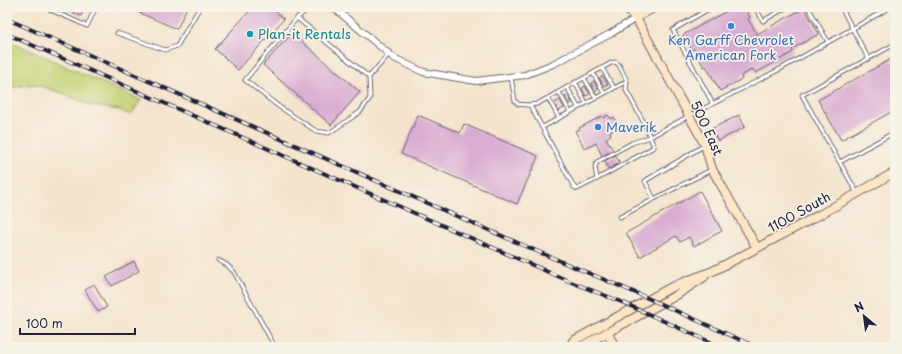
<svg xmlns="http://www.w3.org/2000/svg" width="902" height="354" font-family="'Playpen Sans',sans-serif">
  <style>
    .green { fill: #c4d274; stroke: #737a58 }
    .building { fill: #d9add2 }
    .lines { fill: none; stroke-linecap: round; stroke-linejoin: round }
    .lane-casing { stroke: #6c666e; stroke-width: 5 }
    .street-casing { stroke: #6c666e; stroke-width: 8 }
    .secondary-casing { stroke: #6c666e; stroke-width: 10 }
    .lane { stroke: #fff; stroke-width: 3 }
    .street { stroke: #fff; stroke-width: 6 }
    .secondary { stroke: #fde5c5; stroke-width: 8 }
    .rail-casing { stroke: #22223b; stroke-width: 4 }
    .rail { stroke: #f7f3e8; stroke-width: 2.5; stroke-dasharray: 8; stroke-linecap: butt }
    .shop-dot { fill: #3f7fe0; stroke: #f7f3e8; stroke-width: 1.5 }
    .culture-dot { fill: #0f9aa8; stroke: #f7f3e8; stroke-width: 1.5 }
    .labels { text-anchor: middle; stroke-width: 3.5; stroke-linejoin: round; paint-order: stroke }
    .culture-label { font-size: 13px; fill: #0d838f; stroke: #f7f3e8; text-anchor: start }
    .shop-label { font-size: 13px; fill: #366cbe; stroke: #f7f3e8 }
    .street-label { font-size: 13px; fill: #22223b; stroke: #f7f3e8 }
  </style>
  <rect width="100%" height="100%" fill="#f7f3e8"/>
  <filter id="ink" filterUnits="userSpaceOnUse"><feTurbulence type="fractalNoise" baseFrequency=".025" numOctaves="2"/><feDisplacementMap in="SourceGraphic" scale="8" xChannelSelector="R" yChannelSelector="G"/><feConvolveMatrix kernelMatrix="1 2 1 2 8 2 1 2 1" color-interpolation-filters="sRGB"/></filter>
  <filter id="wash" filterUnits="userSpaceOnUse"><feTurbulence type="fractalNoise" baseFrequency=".012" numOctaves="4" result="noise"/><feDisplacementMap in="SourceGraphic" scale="16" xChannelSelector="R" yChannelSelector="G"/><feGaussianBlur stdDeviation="0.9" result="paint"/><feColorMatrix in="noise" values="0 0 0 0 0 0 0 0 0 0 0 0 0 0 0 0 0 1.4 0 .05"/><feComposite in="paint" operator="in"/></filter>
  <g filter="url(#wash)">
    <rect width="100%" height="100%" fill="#f4e4cd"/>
    <path class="green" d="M 7,40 L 141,100 L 131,115 L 119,110 L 92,106 L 62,93 L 34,84 L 7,88 Z"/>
    <g id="blocks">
      <path class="building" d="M 61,7 L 85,7 L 81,16 Z
        M 126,7 L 187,7 L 177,29 Z
        M 253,7 L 271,7 L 284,19 L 238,70 L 215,49 Z
        M 734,7 L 744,7 L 750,17 L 748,19 L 757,34 L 804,8 L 819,34 L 792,49 L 793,52 L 756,73 L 753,69 L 741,76 L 742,79 L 720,91 L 706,66 L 704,67 L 694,49 L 692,50 L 683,35 Z
        M 292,33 L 360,92 L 331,125 L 263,65 Z
        M 891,59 L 895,65 L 895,110 L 841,140 L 818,100 Z
        M 603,76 L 608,84 L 604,86 L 599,78 Z
        M 594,81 L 598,89 L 595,91 L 591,83 Z
        M 585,86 L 590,94 L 586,96 L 582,88 Z
        M 568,95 L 572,103 L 569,105 L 565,97 Z
        M 560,100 L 564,108 L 558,111 L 554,103 Z
        M 418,115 L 460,133 L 464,124 L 538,156 L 517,204 L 401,154 Z
        M 608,115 L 611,119 L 614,117 L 619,127 L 610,132 L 611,135 L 606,138 L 613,150 L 602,156 L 596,143 L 585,149 L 575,131 L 580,129 L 579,128 L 602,116 L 603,118 Z
        M 739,115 L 745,127 L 718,141 L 711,129 Z
        M 615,155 L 620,163 L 609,169 L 605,161 Z
        M 700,191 L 722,231 L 694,246 L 689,237 L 680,242 L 676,236 L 640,257 L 626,233 Z
        M 134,261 L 139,271 L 112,286 L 106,277 Z
        M 94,284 L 107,307 L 98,312 L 85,290 Z"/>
    </g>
  </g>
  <g filter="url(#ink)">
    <use href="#blocks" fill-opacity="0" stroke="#6c666e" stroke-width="1"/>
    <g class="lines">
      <defs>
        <path id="lane" d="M 44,7 L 87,26 L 96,7
          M 310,7 L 297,18 L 245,80 L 278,106 L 316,131 L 329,133 L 360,112 L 370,98 L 369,77 L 389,54
          M 712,7 L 673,30 L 713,104
          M 755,7 L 763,21 L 787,7
          M 808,7 L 828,42
          M 841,7 L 868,58
          M 297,18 L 369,77
          M 117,33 L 165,50 L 177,46 L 200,7
          M 602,68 L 614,88
          M 593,73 L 604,93
          M 511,77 L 515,101 L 518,104 L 527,105 L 537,104 L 611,63 L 616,62 L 619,65 L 627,81 L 626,90 L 643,121 L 650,137 L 689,116 L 782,68 L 891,7
          M 584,78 L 596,98
          M 575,82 L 586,103
          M 567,87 L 578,107
          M 559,92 L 570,112
          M 548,98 L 559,118
          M 530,105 L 574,187 L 577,189 L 597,179 L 654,147 L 650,137 L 632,143 L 597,162 L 595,167 L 597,179
          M 543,127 L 627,81
          M 840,162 L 895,132
          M 857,193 L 802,95 L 895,44
          M 654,199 L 645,181 L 705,145
          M 620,217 L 654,199 L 711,170
          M 218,260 L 227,265 L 234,272 L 275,347"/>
        <path id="street" d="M 333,7 L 394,58 L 423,72 L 476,81 L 525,75 L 553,64 L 610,34 L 636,18"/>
        <path id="secondary" d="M 624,7 L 635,17
          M 632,7 L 636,18 L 705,145 L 712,169 L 757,248
          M 636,18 L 655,7
          M 607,332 L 615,347
          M 570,347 L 573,341 L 670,288 L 684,282 L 713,271 L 757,248 L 821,214 L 895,172
          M 580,347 L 675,296 L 704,277"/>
      </defs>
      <use href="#lane" class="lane-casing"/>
      <use href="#street" class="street-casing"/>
      <use href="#secondary" class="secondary-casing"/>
      <use href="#lane" class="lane"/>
      <use href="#street" class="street"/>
      <use href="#secondary" class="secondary"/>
      <defs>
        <path id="rail" d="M 7,19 L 541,253 L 643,296 L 756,347
          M 7,34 L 571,282 L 624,303 L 721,347"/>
      </defs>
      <use href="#rail" class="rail-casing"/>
      <use href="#rail" class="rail"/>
    </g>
  </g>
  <g class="shop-dot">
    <circle cx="731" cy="26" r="4"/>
    <circle cx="598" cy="127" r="4"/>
  </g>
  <circle class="culture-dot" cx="250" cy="34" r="4"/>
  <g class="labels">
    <g class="culture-label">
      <text x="258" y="39">Plan-it Rentals</text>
    </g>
    <g class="shop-label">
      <text x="731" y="45">Ken Garff Chevrolet<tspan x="731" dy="15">American Fork</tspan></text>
      <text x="606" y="132" text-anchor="start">Maverik</text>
    </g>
    <g class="street-label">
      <text transform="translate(707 128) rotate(65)" y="5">500 East</text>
      <text transform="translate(799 212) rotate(-29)" y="5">1100 South</text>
    </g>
  </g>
  <rect width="902" height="354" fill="none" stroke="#f7f3e8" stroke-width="24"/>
  <g transform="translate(864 316) rotate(331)" stroke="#f7f3e8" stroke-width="3" paint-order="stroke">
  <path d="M0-3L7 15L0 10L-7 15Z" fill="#22223b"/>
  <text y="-6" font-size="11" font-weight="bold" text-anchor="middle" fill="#22223b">N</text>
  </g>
  <path d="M20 328v6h115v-6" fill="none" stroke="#22223b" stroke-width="2"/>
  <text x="26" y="328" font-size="12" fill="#22223b" stroke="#f7f3e8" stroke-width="3" paint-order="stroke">100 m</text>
</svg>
